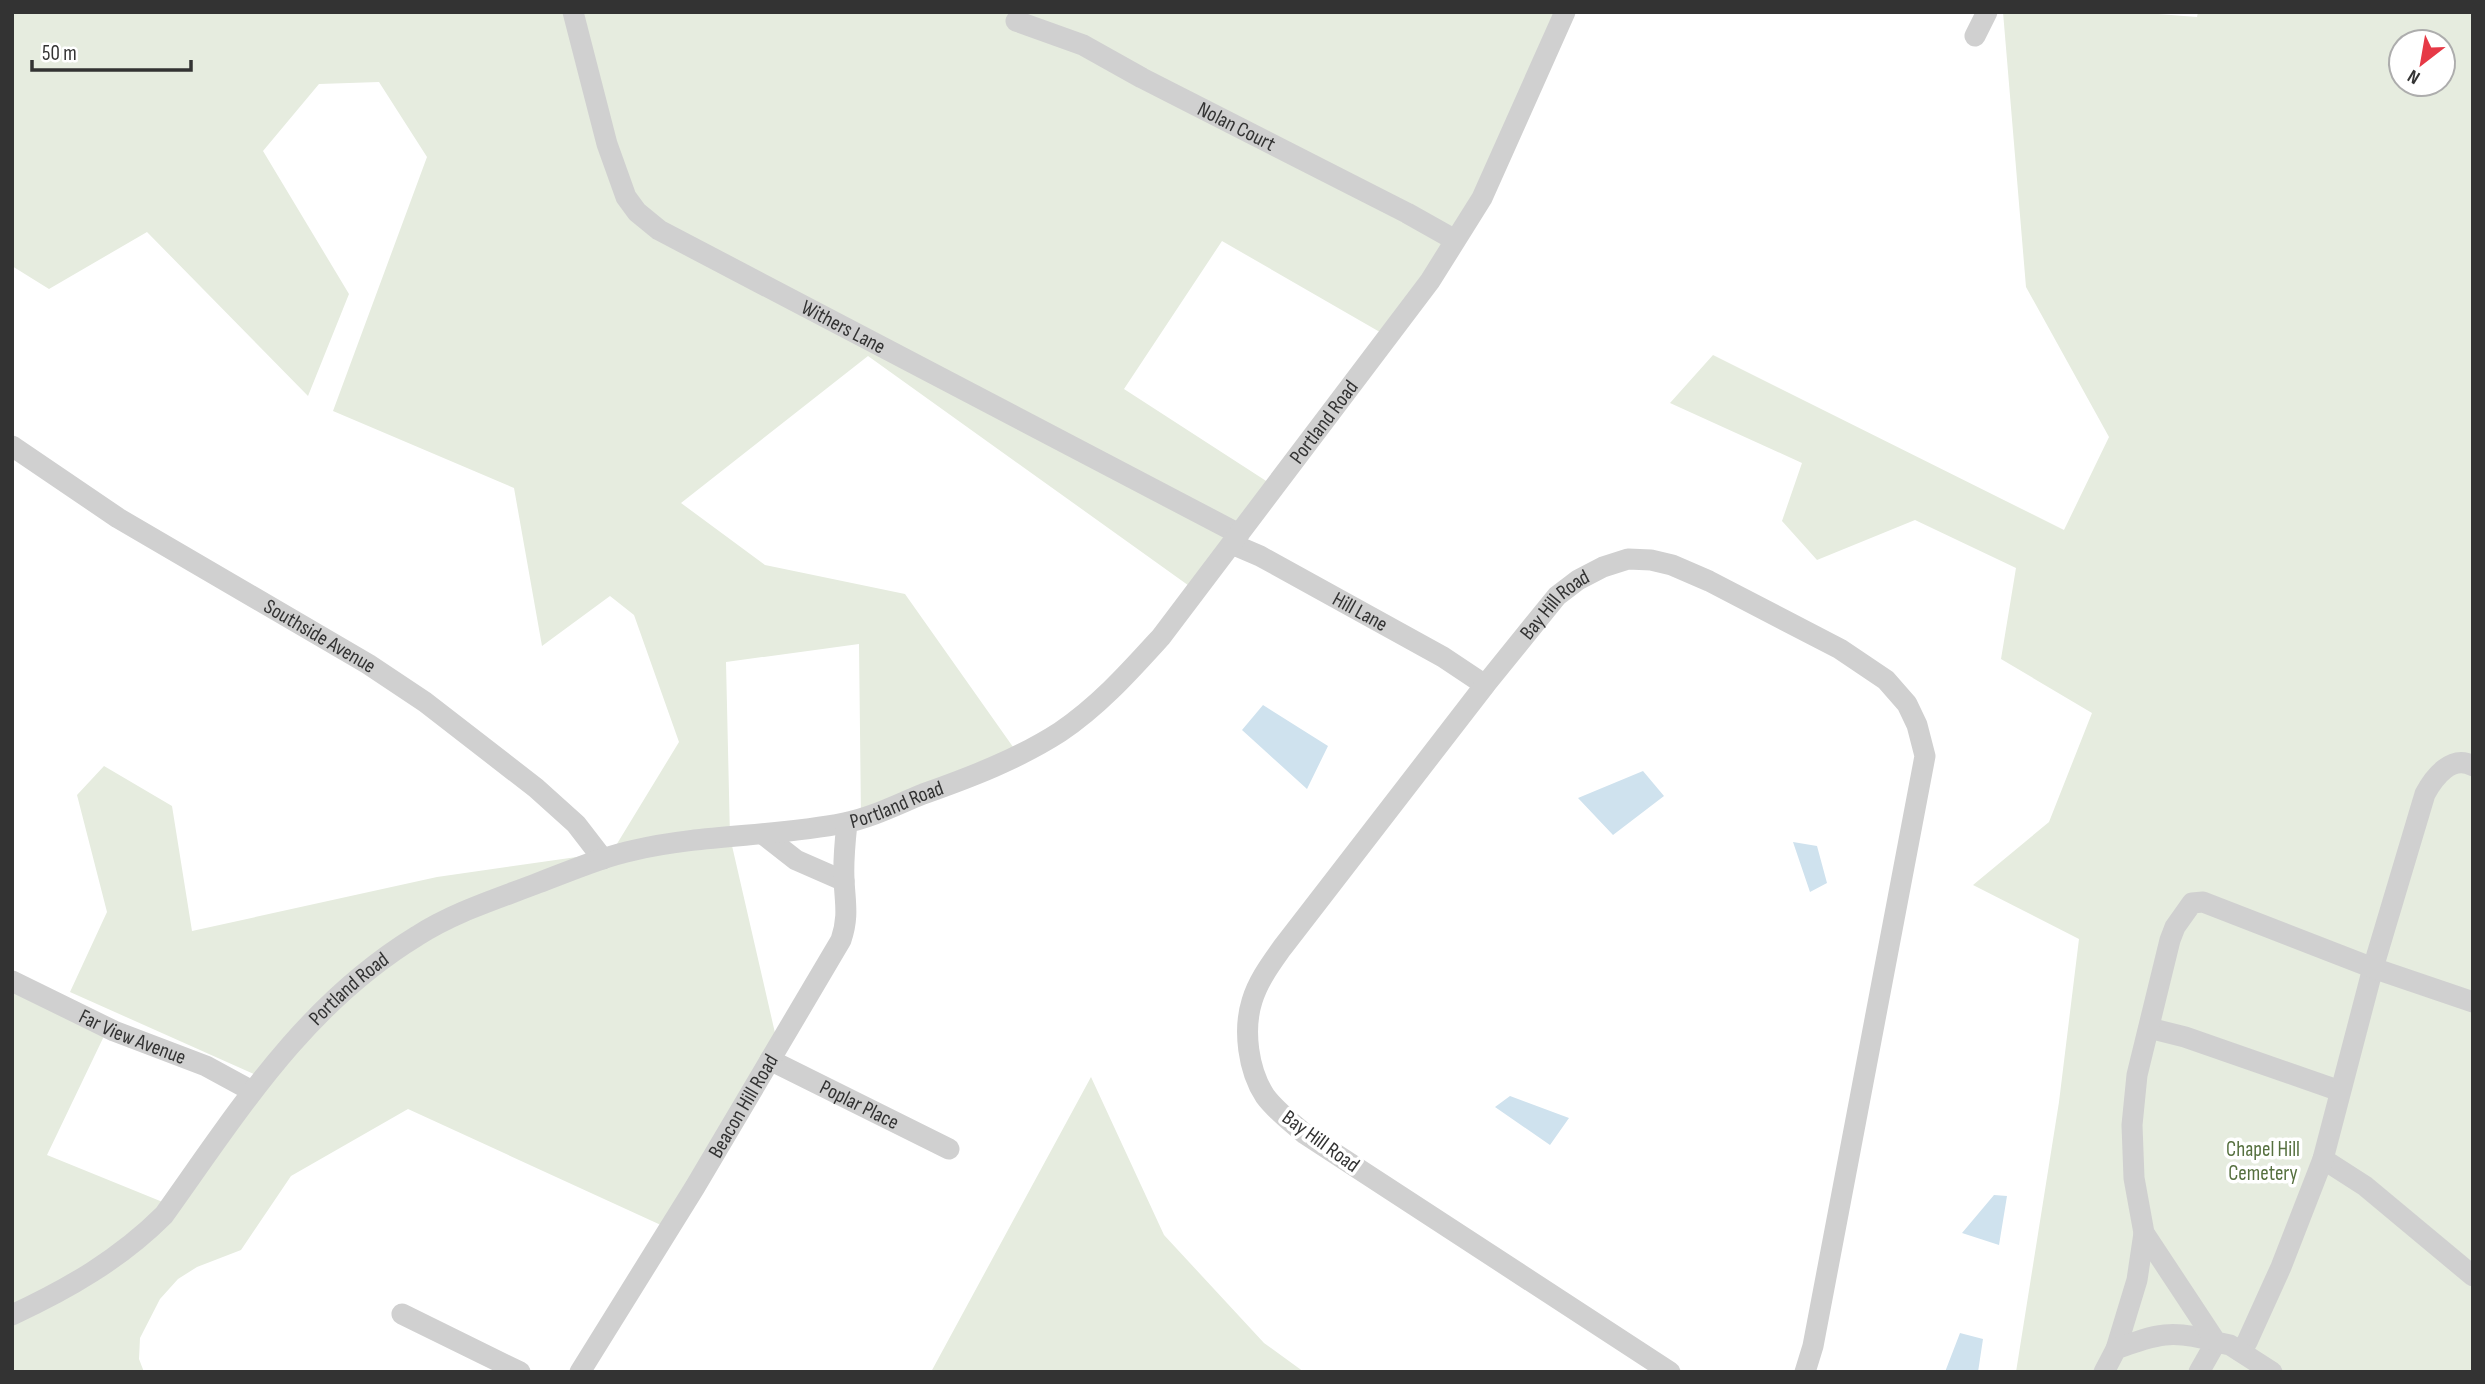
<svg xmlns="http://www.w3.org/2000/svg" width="2485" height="1384" font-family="'Sofia Sans Condensed',sans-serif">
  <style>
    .green { fill: #e6ecdf; fill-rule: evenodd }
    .water { fill: #cfe2ee }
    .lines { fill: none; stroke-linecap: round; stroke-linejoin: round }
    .minor { stroke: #d0d0d0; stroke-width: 21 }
    .labels { text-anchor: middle; stroke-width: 7; stroke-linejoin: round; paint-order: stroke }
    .street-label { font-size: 21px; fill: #333; stroke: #fff }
    .park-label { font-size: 21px; fill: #56703f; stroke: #fff }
  </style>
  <rect width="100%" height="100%" fill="#fff"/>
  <path class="green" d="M 12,12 L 1562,12 L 1474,219 L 1385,335 L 1222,241 L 1124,389 L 1277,488 L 1199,593 L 868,356 L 681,503 L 765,565 L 905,594 L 1023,761 L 861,818 L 859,644 L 726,662 L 730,837 L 778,1046 L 663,1226 L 408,1109 L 291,1176 L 241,1250 L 197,1267 L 178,1279 L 160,1299 L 140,1338 L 139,1359 L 144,1372 L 12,1372 L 12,987 L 105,1034 L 47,1155 L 170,1205 L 265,1079 L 70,992 L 107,912 L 77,795 L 104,766 L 172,806 L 192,931 L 437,877 L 612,852 L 679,742 L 634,615 L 610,596 L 542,646 L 514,488 L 333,411 L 427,157 L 379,82 L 319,84 L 263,151 L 349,294 L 308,396 L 147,232 L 49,289 L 12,266 Z
    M 2003,12 L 2132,12 L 2197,17 L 2198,12 L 2473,12 L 2473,1372 L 2016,1372 L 2059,1102 L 2079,939 L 1973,885 L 2049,822 L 2092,713 L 2001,659 L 2016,568 L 1915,520 L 1817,560 L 1782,521 L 1802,463 L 1670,403 L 1713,355 L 2064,530 L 2109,437 L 2026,287 ZM 2401,42 L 2443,42 L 2443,84 L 2401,84 Z
    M 1091,1077 L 1164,1235 L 1264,1343 L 1304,1372 L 931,1372 Z"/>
  <path class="water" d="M 1263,705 L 1328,746 L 1307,789 L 1242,730 Z
    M 1643,771 L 1664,796 L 1613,835 L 1578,798 Z
    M 1793,842 L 1817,846 L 1827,883 L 1810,892 Z
    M 1510,1096 L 1569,1118 L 1550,1145 L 1495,1107 Z
    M 1994,1195 L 2007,1196 L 1999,1245 L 1962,1233 Z
    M 1960,1333 L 1983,1339 L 1978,1372 L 1945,1372 Z"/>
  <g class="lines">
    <g class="minor">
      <path id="s1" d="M 573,12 L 607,144 L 626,197 L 637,212 L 659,230 L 1239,534"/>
      <path id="s2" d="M 1016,21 L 1083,45 L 1142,78 L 1407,213 L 1455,240"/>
      <path d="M 1975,36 L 1987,12"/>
      <path id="s3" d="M 12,446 L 118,518 L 368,664 L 425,702 L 536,788 L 576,824 L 603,859"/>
      <path id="s4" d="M 1232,544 L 1260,556 L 1443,657 L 1485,685"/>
      <path d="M 764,835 L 796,860 L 844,881"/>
      <path id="s5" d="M 12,981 L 114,1031 L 206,1066 L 252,1091"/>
      <path d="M 2149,1028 L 2185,1037 L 2340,1091"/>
      <path id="s6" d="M 770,1060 L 949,1149"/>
      <path d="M 2323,1159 L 2365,1186 L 2473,1276"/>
      <path d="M 402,1314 L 520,1372"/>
      <path id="s7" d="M 12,1315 C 68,1289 120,1259 164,1215 C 239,1110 304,1005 417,936 C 454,912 497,899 538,883 C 570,871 602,857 635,850 C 704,834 775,837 844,823 C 871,818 898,804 923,794 C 971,777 1018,759 1060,732 C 1099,706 1130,671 1161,637 L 1430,281 L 1482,198 L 1565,12"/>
      <path d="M 2116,1349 L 2137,1280 L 2144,1233"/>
      <path d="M 2240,1351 L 2247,1342 L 2281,1267 L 2323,1159 L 2373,968 L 2425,794 C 2434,777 2452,754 2473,766"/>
      <path id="s8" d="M 580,1372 L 695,1187 L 841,940 C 849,916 845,903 844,879 C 843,860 845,842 847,823"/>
      <path id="s9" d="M 1670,1372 L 1305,1134 C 1291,1122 1276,1111 1265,1096 C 1248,1070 1243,1030 1252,1001 C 1258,981 1270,965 1282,948 L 1485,685 L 1557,596 L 1578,580 L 1603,567 L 1628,559 L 1651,560 L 1672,565 L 1709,581 L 1840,649 L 1886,680 L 1907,704 L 1917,725 L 1925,756 L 1813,1346 L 1805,1372"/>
      <path d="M 2104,1372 L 2116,1349 C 2156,1334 2173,1329 2216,1342 L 2199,1372"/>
      <path d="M 2272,1372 L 2230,1345 L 2216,1342 L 2144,1233 L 2134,1178 L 2132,1125 L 2137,1075 L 2170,940 L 2175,927 L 2192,903 L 2203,902 L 2373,968 L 2473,1002"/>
    </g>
  </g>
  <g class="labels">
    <g class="street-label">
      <text dy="7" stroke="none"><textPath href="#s2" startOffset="245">Nolan Court</textPath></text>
      <text dy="7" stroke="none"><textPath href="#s1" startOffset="448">Withers Lane</textPath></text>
      <text dy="7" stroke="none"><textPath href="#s7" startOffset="1652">Portland Road</textPath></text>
      <text dy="7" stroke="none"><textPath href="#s9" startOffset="1090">Bay Hill Road</textPath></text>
      <text dy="7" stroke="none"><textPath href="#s4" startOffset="145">Hill Lane</textPath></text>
      <text dy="7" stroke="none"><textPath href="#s3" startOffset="362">Southside Avenue</textPath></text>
      <text dy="7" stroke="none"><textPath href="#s7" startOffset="1064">Portland Road</textPath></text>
      <text dy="7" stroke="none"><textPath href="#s7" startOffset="476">Portland Road</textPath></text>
      <text dy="7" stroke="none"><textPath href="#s5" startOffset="133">Far View Avenue</textPath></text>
      <text dy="7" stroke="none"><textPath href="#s6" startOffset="100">Poplar Place</textPath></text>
      <text dy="7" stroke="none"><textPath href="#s8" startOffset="312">Beacon Hill Road</textPath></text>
      <text transform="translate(1321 1141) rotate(36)" y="7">Bay Hill Road</text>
    </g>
    <g class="park-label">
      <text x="2263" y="1156">Chapel Hill<tspan x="2263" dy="24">Cemetery</tspan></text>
    </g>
  </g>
  <rect width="2485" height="1384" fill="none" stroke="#333333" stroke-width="28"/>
  <g transform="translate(2422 63) rotate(211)"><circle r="33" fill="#ffffff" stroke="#adadad" stroke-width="2"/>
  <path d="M0-5L12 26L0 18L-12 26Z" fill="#e63946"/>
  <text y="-10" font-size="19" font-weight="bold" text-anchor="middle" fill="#333333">N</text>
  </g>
  <path d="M32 60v10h159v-10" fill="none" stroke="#333333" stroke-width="3.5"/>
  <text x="42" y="60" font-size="21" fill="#333333" stroke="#ffffff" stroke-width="5" paint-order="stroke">50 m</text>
</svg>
